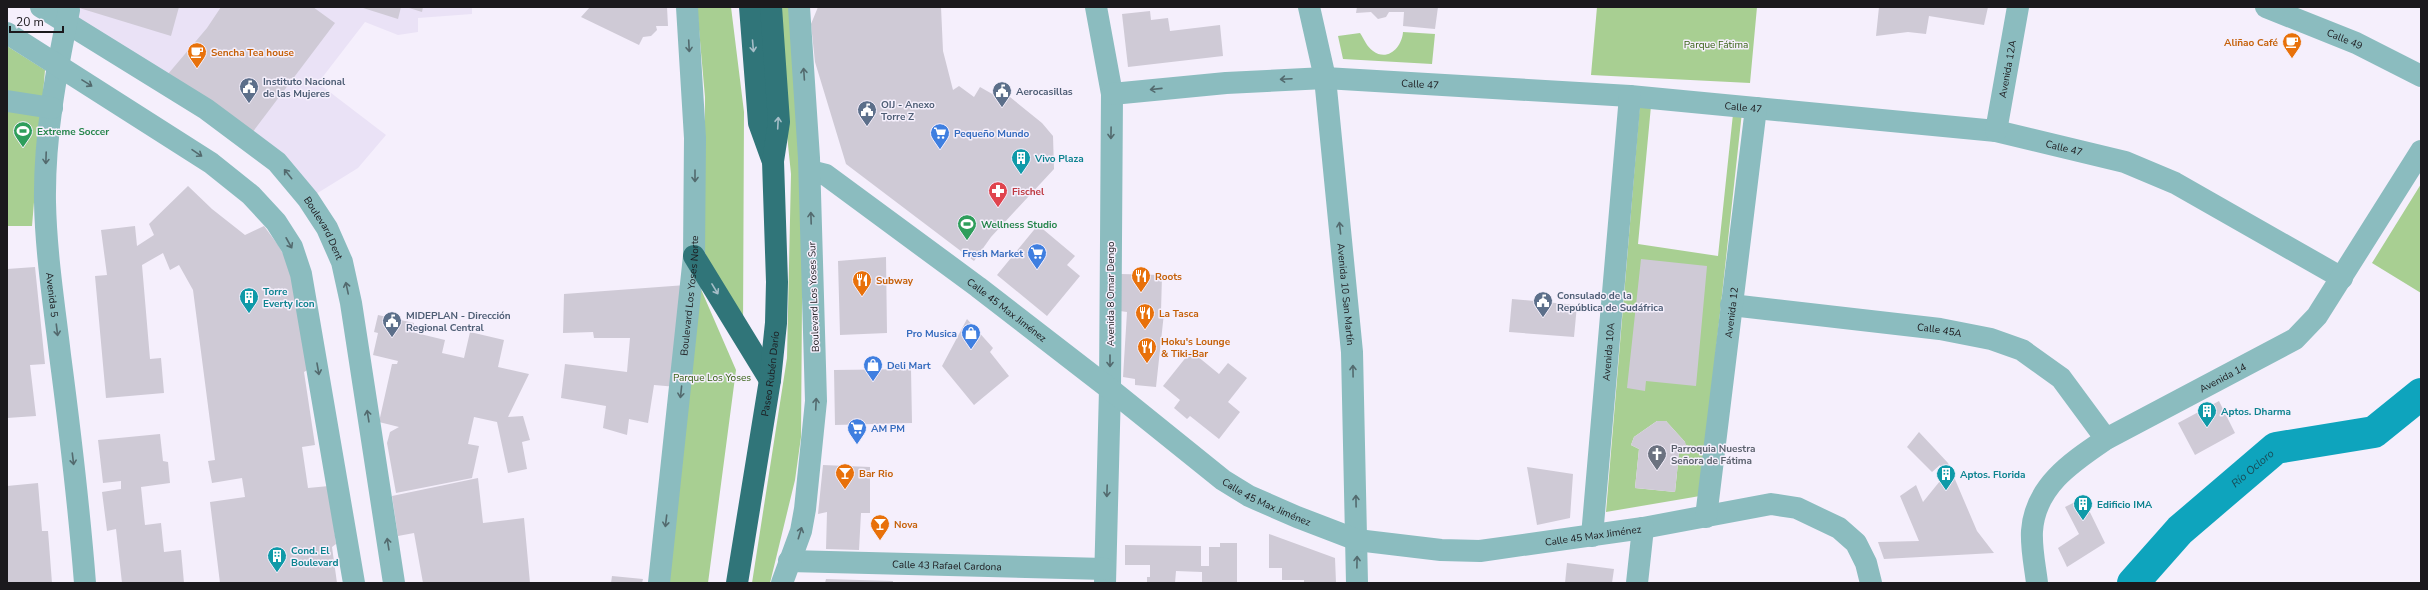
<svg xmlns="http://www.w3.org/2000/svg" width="2428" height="590" font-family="'Nunito Sans',sans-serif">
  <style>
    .built { fill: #eae2f6 }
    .green { fill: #a8cf92; fill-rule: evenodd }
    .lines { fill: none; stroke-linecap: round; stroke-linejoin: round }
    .river { stroke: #0ea4bd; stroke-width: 32 }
    .building { fill: #cfcad6 }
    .minor { stroke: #8bbcbf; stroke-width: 22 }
    .highway { stroke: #307579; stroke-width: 22 }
    .oneway { stroke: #536a6e }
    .oneway2 { stroke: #a6bec8 }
    .labels { text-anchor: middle; stroke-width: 3; stroke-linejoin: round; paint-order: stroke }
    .street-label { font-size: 10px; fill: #1b191d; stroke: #f5effc }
    .food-label { font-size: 10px; font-weight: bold; fill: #c56008; stroke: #f5effc; text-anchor: start }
    .park-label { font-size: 10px; fill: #376114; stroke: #f5effc }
    .service-label { font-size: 10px; font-weight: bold; fill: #4e5e75; stroke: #f5effc; text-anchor: start }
    .leisure-label { font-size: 10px; font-weight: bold; fill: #27864d; stroke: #f5effc; text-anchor: start }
    .shop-label { font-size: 10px; font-weight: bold; fill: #366cbe; stroke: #f5effc; text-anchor: start }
    .culture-label { font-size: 10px; font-weight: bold; fill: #0d838f; stroke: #f5effc; text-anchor: start }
    .health-label { font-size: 10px; font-weight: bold; fill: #be3a42; stroke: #f5effc; text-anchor: start }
    .worship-label { font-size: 10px; font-weight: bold; fill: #5b616d; stroke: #f5effc; text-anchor: start }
    .water-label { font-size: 11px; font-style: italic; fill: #184d58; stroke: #f5effc }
  </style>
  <rect width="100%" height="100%" fill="#f5effc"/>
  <path class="built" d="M 69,7 L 472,7 L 472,14 L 418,18 L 418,32 L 398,35 L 365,22 L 318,83 L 386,135 L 358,168 L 308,199 L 254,143 L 66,23 Z"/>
  <path class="green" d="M 697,7 L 731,7 L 744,112 L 743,330 L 704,251 L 705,97 Z
    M 776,7 L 789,7 L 803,170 L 801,437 L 795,480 L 770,583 L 752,583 L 787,358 L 791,174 L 778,47 Z
    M 1597,7 L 1757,7 L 1750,83 L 1591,75 Z
    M 1403,32 L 1435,34 L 1432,64 L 1343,59 L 1338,36 L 1360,33 C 1364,39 1367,47 1373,51 C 1388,62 1402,47 1403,32 Z
    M 7,46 L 45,70 L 32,226 L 7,226 Z
    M 1640,103 L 1742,112 L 1700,496 L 1606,512 ZM 1651,106 L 1733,114 L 1718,256 L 1638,244 ZM 1657,421 L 1666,421 L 1685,442 L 1679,453 L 1675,492 L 1635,488 L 1639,449 L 1631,445 L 1634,437 Z
    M 2421,184 L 2421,293 L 2372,263 Z
    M 700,287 L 736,370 L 708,583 L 666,583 Z"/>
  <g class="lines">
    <path class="river" id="s1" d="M 2133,583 L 2180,530 L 2276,448 L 2374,432 L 2421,394"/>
  </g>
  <path class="building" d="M 76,7 L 179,7 L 171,36 Z
    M 221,7 L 313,7 L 335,23 L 249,137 L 168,74 L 207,28 Z
    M 360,7 L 401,7 L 398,19 Z
    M 406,7 L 423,7 L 422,12 Z
    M 590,7 L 667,7 L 668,26 L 656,26 L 657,30 L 651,36 L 643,37 L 639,45 L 581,17 Z
    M 818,7 L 941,7 L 943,51 L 953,90 L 959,86 L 974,97 L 980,87 L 1001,99 L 1005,93 L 1042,123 L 1053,136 L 1054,169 L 991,237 L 974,261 L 846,164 L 815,62 L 811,24 Z
    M 1357,7 L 1438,7 L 1435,29 L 1403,26 L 1404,12 L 1389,12 L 1386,17 L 1378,19 L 1371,12 L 1356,13 Z
    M 1879,7 L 1988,7 L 1984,25 L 1929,16 L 1926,34 L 1908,32 L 1876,36 Z
    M 1150,11 L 1151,20 L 1168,18 L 1170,31 L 1220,25 L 1223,56 L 1128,67 L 1122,14 Z
    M 188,186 L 212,209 L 245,235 L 264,226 L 278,245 L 290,266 L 311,368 L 304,372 L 315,445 L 302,447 L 308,488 L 329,486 L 336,544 L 332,547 L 337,583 L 220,583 L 210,502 L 245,497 L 242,478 L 212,483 L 208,461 L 215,460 L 193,290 L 179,265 L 170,270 L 163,253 L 142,265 L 150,359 L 161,358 L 164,393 L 106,398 L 95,276 L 107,275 L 101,230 L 135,226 L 137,246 L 154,235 L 149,224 Z
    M 1038,225 L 1075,256 L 1067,265 L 1080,276 L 1047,316 L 997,275 Z
    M 886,257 L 887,333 L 840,335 L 838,261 Z
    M 1641,259 L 1707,266 L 1696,386 L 1646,381 L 1645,391 L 1627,388 Z
    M 35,267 L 45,364 L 30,365 L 36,416 L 7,418 L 7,269 Z
    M 1121,274 L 1162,275 L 1161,312 L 1164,313 L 1156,387 L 1135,385 L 1135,379 L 1123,377 L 1127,312 L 1120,311 Z
    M 686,285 L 677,387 L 654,385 L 648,423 L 629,419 L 627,435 L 603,428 L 606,406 L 561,398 L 565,364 L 627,372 L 630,338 L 594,338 L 593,332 L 563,333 L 564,294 Z
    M 1512,299 L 1577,305 L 1574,337 L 1509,332 Z
    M 378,315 L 414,323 L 412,332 L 445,340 L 442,353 L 464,358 L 470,332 L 504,340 L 498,367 L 529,374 L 508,417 L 523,416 L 530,440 L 522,442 L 527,469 L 508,473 L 497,422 L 474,417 L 468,444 L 479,446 L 472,478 L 396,493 L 387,443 L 390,432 L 399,427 L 379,422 L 392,364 L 397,364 L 398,361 L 373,355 L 378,333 L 374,332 Z
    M 967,319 L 993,348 L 990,352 L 1009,376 L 974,405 L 942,366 Z
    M 1191,351 L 1219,374 L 1228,363 L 1247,378 L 1228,402 L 1240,412 L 1219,439 L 1190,416 L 1187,419 L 1174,408 L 1180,400 L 1163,386 Z
    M 911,369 L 912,423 L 835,425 L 834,370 Z
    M 2219,401 L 2235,433 L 2195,455 L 2178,423 Z
    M 1657,421 L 1666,421 L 1685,442 L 1690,454 L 1679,453 L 1675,492 L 1635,488 L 1639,449 L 1631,445 L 1634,437 Z
    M 1919,432 L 1948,463 L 1977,531 L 1994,553 L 1884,559 L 1878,542 L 1919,541 L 1900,496 L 1916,485 L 1923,502 L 1944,476 L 1940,465 L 1932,472 L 1907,447 Z
    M 160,434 L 163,461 L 168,462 L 170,483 L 141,487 L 145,525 L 161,523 L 164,552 L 181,550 L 184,583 L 122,583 L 116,529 L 107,531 L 102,492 L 121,489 L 121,481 L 103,483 L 98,440 Z
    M 823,465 L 870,467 L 870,513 L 861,513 L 859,550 L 826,549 L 827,512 L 818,514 Z
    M 1527,467 L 1573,474 L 1570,518 L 1537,525 Z
    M 478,478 L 483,523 L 524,518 L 530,583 L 423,583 L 414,533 L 398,536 L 392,496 Z
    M 38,483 L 42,531 L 48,531 L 52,583 L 7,583 L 7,486 Z
    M 2083,498 L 2105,543 L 2067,567 L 2058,548 L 2079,534 L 2065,507 Z
    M 1269,534 L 1335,558 L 1336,583 L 1304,583 L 1304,580 L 1282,580 L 1282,568 L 1269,568 Z
    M 1220,543 L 1237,543 L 1237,583 L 1202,583 L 1202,572 L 1176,571 L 1175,583 L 1147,583 L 1147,577 L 1150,577 L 1150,565 L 1125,565 L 1125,545 L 1201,546 L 1201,566 L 1209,566 L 1209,547 L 1220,547 Z
    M 1567,563 L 1614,569 L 1612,583 L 1565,583 Z
    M 612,576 L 643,579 L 642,583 L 611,583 Z
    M 826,579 L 893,581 L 893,583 L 825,583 Z"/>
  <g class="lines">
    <g class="minor">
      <path id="s2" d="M 41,7 L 206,109 L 277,162 L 308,199 L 327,228 L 342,262 L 351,303 L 394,583"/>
      <path d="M 1096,7 L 1112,94 L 1110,389 L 1105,583"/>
      <path id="s3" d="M 1309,7 L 1325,78 L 1352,352 L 1357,583"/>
      <path id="s4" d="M 2266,7 L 2356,43 L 2421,76"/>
      <path id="s5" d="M 69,10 C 56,73 44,137 45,202 C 46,253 54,304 60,355 C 70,431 79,507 85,583"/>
      <path d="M 7,33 L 211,163 L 251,195 L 276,222 L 292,247 L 301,274 L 354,583"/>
      <path id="s6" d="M 1112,94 L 1226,83 L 1325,78 L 1630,96 L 1996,131 L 2125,162 L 2175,183 L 2342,278"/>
      <path d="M 7,101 L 52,108"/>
      <path id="s7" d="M 1996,131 L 2018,7"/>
      <path id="s8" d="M 810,171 L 826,175 L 978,287 L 1110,389 L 1223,480 L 1249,496 L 1297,517 L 1357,540 L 1441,550 L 1480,551 L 1643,528 L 1771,504 L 1797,508 L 1839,528 L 1856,543 L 1866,563 L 1871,583"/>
      <path id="s9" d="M 1731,305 L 1940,329 L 1991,339 L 2022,350 L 2061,378 L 2106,439"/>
      <path id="s10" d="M 1706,517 L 1756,108"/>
      <path id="s11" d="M 1592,536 L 1630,96"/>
      <path id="s12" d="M 789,561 L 1105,569"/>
      <path id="s13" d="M 659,583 L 694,256 L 695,138 L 687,7"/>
      <path d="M 782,583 L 801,531 L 805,509 L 816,401 L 809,158 L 799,7"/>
      <path d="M 1637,583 L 1643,528"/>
      <path id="s14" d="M 2037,583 C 2035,566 2031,548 2032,531 C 2035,486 2072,462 2106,439 L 2295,339 L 2317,316 L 2421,151"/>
    </g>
    <g class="highway">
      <path d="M 750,7 L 759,123 L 772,159"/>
      <path d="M 694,256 L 770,380"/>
      <path id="s15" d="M 737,583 L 770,380 L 776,323 L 777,282 L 773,161 L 779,122 L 771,7"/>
    </g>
  </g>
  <defs><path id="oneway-shaft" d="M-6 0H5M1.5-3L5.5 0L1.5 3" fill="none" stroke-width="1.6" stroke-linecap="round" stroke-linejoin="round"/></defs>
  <g class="oneway">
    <use href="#oneway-shaft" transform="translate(689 46) rotate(87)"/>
    <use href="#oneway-shaft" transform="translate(804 74) rotate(-94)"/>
    <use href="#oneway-shaft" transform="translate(1286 79) rotate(177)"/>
    <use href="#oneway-shaft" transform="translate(87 83) rotate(32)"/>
    <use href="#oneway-shaft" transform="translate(1156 89) rotate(174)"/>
    <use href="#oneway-shaft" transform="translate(1111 133) rotate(91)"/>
    <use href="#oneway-shaft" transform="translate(197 153) rotate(34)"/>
    <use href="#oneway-shaft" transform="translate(46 158) rotate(92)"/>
    <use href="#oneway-shaft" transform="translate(288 174) rotate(-129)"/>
    <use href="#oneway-shaft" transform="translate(695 176) rotate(90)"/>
    <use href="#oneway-shaft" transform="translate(811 218) rotate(-92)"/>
    <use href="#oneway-shaft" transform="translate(1340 228) rotate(-96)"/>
    <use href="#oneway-shaft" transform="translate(289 243) rotate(61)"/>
    <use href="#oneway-shaft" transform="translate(347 288) rotate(-102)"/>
    <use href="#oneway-shaft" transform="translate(57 330) rotate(83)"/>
    <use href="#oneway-shaft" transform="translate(1110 361) rotate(90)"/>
    <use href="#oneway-shaft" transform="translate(318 369) rotate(80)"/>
    <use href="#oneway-shaft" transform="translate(1353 371) rotate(-91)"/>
    <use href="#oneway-shaft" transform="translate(681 392) rotate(96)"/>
    <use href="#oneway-shaft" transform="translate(816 404) rotate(-87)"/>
    <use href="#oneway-shaft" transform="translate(368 416) rotate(-99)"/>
    <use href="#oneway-shaft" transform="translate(73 459) rotate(83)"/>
    <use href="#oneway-shaft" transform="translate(1107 491) rotate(92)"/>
    <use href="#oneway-shaft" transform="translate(1356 501) rotate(-91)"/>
    <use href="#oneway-shaft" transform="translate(666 521) rotate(97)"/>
    <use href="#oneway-shaft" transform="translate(800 533) rotate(-73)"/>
    <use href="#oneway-shaft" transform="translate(388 544) rotate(-99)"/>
    <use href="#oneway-shaft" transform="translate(1357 562) rotate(-89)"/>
  </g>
  <g class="oneway2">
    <use href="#oneway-shaft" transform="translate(753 46) rotate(85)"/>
    <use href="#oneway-shaft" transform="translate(778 123) rotate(-87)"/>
    <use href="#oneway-shaft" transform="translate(715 289) rotate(59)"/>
  </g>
  <defs>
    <symbol id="cafe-pin" viewBox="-11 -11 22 30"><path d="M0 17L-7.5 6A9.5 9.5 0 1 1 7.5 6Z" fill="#e8710a" stroke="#f5effc"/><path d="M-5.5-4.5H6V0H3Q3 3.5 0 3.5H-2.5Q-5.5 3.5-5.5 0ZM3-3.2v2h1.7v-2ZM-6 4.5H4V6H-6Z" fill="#fff"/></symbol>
    <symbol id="civic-pin" viewBox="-11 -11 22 30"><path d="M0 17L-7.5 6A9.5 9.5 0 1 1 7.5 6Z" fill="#5c6f8a" stroke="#f5effc"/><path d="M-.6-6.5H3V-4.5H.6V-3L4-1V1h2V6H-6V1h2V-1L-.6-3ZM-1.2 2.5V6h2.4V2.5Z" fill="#fff"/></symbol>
    <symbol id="stadium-pin" viewBox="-11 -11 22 30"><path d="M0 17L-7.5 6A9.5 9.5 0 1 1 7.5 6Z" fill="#2e9e5b" stroke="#f5effc"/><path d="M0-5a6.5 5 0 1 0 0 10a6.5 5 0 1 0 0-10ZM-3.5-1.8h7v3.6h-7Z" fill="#fff"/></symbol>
    <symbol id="supermarket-pin" viewBox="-11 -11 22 30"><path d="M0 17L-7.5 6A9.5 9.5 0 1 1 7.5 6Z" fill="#3f7fe0" stroke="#f5effc"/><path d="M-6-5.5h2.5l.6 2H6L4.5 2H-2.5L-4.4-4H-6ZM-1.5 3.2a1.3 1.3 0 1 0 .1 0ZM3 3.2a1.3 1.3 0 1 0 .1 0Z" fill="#fff"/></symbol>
    <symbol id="building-pin" viewBox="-11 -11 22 30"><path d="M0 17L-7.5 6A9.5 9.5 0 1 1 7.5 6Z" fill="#0f9aa8" stroke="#f5effc"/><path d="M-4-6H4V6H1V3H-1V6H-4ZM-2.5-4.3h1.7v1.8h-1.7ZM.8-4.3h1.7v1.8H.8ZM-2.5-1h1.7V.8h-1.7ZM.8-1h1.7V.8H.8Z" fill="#fff"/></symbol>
    <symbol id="pharmacy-pin" viewBox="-11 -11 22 30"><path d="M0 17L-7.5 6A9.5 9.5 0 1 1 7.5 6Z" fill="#e0444e" stroke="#f5effc"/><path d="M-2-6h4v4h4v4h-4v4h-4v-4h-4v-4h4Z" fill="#fff"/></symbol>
    <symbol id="restaurant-pin" viewBox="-11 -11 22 30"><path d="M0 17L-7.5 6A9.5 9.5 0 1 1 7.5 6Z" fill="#e8710a" stroke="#f5effc"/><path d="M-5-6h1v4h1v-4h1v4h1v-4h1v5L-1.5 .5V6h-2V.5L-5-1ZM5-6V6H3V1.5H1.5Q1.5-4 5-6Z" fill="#fff"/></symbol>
    <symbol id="shop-pin" viewBox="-11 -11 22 30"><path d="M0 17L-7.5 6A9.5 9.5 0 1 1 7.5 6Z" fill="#3f7fe0" stroke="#f5effc"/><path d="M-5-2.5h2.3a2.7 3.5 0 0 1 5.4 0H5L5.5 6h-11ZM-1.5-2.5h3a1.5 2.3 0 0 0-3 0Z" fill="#fff"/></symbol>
    <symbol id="church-pin" viewBox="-11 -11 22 30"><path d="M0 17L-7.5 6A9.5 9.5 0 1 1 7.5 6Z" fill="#6b7280" stroke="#f5effc"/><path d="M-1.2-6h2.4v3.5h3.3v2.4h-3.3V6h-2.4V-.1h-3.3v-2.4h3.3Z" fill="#fff"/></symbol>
    <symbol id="bar-pin" viewBox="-11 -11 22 30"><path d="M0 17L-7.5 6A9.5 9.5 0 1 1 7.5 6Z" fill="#e8710a" stroke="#f5effc"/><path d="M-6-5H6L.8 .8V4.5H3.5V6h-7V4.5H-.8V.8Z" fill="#fff"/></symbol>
  </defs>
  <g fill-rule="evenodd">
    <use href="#cafe-pin" x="2281" y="31" width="22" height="30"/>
    <use href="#cafe-pin" x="186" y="41" width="22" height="30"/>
    <use href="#civic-pin" x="238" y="76" width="22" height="30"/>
    <use href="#civic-pin" x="991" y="80" width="22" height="30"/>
    <use href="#civic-pin" x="856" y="99" width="22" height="30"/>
    <use href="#stadium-pin" x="12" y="120" width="22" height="30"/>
    <use href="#supermarket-pin" x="929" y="122" width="22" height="30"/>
    <use href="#building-pin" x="1010" y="147" width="22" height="30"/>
    <use href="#pharmacy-pin" x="987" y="180" width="22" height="30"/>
    <use href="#stadium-pin" x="956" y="213" width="22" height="30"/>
    <use href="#supermarket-pin" x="1026" y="242" width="22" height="30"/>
    <use href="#restaurant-pin" x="1130" y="265" width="22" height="30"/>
    <use href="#restaurant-pin" x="851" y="269" width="22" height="30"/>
    <use href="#building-pin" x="238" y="286" width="22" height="30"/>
    <use href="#civic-pin" x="1532" y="290" width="22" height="30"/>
    <use href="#restaurant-pin" x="1134" y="302" width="22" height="30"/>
    <use href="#civic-pin" x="381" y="310" width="22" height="30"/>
    <use href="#shop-pin" x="960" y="322" width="22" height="30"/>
    <use href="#restaurant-pin" x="1136" y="336" width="22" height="30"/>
    <use href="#shop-pin" x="862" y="354" width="22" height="30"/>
    <use href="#building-pin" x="2196" y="400" width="22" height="30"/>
    <use href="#supermarket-pin" x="846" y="417" width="22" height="30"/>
    <use href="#church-pin" x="1646" y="443" width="22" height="30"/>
    <use href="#bar-pin" x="834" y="462" width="22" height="30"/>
    <use href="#building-pin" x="1935" y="463" width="22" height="30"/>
    <use href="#building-pin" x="2072" y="493" width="22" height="30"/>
    <use href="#bar-pin" x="869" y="513" width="22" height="30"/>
    <use href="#building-pin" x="266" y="545" width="22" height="30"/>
  </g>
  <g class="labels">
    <g class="street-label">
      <text dy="4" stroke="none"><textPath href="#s4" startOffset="85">Calle 49</textPath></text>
      <text dy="4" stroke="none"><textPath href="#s7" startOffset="63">Avenida 12A</textPath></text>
      <text dy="4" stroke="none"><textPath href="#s6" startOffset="309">Calle 47</textPath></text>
      <text dy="4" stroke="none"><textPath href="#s6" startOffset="633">Calle 47</textPath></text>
      <text dy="4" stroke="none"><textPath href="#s6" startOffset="957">Calle 47</textPath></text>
      <text dy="4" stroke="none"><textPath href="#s2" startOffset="364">Boulevard Dent</textPath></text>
      <text transform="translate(1110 294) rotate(-90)" y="4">Avenida 8 Omar Dengo</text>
      <text dy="4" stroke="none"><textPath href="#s3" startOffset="290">Avenida 10 San Martín</textPath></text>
      <text dy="4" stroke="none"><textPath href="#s5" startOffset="287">Avenida 5</textPath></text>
      <text dy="4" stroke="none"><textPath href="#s13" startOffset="289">Boulevard Los Yoses Norte</textPath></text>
      <text transform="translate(813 297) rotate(-92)" y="4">Boulevard Los Yoses Sur</text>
      <text dy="4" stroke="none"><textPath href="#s8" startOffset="242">Calle 45 Max Jiménez</textPath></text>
      <text dy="4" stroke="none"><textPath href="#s10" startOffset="206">Avenida 12</textPath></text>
      <text dy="4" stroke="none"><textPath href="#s9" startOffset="210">Calle 45A</textPath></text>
      <text dy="4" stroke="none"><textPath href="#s11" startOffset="185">Avenida 10A</textPath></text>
      <text dy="4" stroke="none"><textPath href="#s15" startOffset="212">Paseo Rubén Darío</textPath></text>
      <text dy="4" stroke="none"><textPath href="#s14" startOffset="307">Avenida 14</textPath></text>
      <text dy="4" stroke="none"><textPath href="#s8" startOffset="566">Calle 45 Max Jiménez</textPath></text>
      <text dy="4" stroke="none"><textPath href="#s8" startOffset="902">Calle 45 Max Jiménez</textPath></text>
      <text dy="4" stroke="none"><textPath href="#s12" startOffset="158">Calle 43 Rafael Cardona</textPath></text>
    </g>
    <g class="food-label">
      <text x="2278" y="46" text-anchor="end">Aliñao Café</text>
      <text x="211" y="56">Sencha Tea house</text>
      <text x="1155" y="280">Roots</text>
      <text x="876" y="284">Subway</text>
      <text x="1159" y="317">La Tasca</text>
      <text x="1161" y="345">Hoku's Lounge<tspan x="1161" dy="12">&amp; Tiki-Bar</tspan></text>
      <text x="859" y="477">Bar Rio</text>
      <text x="894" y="528">Nova</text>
    </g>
    <g class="park-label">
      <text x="1716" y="48">Parque Fátima</text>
      <text x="712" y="381">Parque Los Yoses</text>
    </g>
    <g class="service-label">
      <text x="263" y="85">Instituto Nacional<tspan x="263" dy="12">de las Mujeres</tspan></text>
      <text x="1016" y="95">Aerocasillas</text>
      <text x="881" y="108">OIJ - Anexo<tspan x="881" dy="12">Torre Z</tspan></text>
      <text x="1557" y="299">Consulado de la<tspan x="1557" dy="12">República de Sudáfrica</tspan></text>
      <text x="406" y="319">MIDEPLAN - Dirección<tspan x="406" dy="12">Regional Central</tspan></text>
    </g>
    <g class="leisure-label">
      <text x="37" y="135">Extreme Soccer</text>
      <text x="981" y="228">Wellness Studio</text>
    </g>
    <g class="shop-label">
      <text x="954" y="137">Pequeño Mundo</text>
      <text x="1023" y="257" text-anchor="end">Fresh Market</text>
      <text x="957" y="337" text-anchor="end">Pro Musica</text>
      <text x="887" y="369">Deli Mart</text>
      <text x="871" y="432">AM PM</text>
    </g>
    <g class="culture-label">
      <text x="1035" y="162">Vivo Plaza</text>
      <text x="263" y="295">Torre<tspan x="263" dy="12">Everty Icon</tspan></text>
      <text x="2221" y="415">Aptos. Dharma</text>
      <text x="1960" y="478">Aptos. Florida</text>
      <text x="2097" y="508">Edificio IMA</text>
      <text x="291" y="554">Cond. El<tspan x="291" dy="12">Boulevard</tspan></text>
    </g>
    <g class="health-label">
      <text x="1012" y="195">Fischel</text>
    </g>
    <g class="worship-label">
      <text x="1671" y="452">Parroquia Nuestra<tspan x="1671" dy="12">Señora de Fátima</tspan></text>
    </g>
    <g class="water-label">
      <text dy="4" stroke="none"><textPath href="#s1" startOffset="166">Río Ocloro</textPath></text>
    </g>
  </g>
  <rect width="2428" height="590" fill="none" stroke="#1b191d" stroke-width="16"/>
  <path d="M10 26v6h53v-6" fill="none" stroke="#1b191d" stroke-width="2"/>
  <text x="16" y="26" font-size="12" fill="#1b191d" stroke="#f5effc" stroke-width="3" paint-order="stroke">20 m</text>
</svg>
